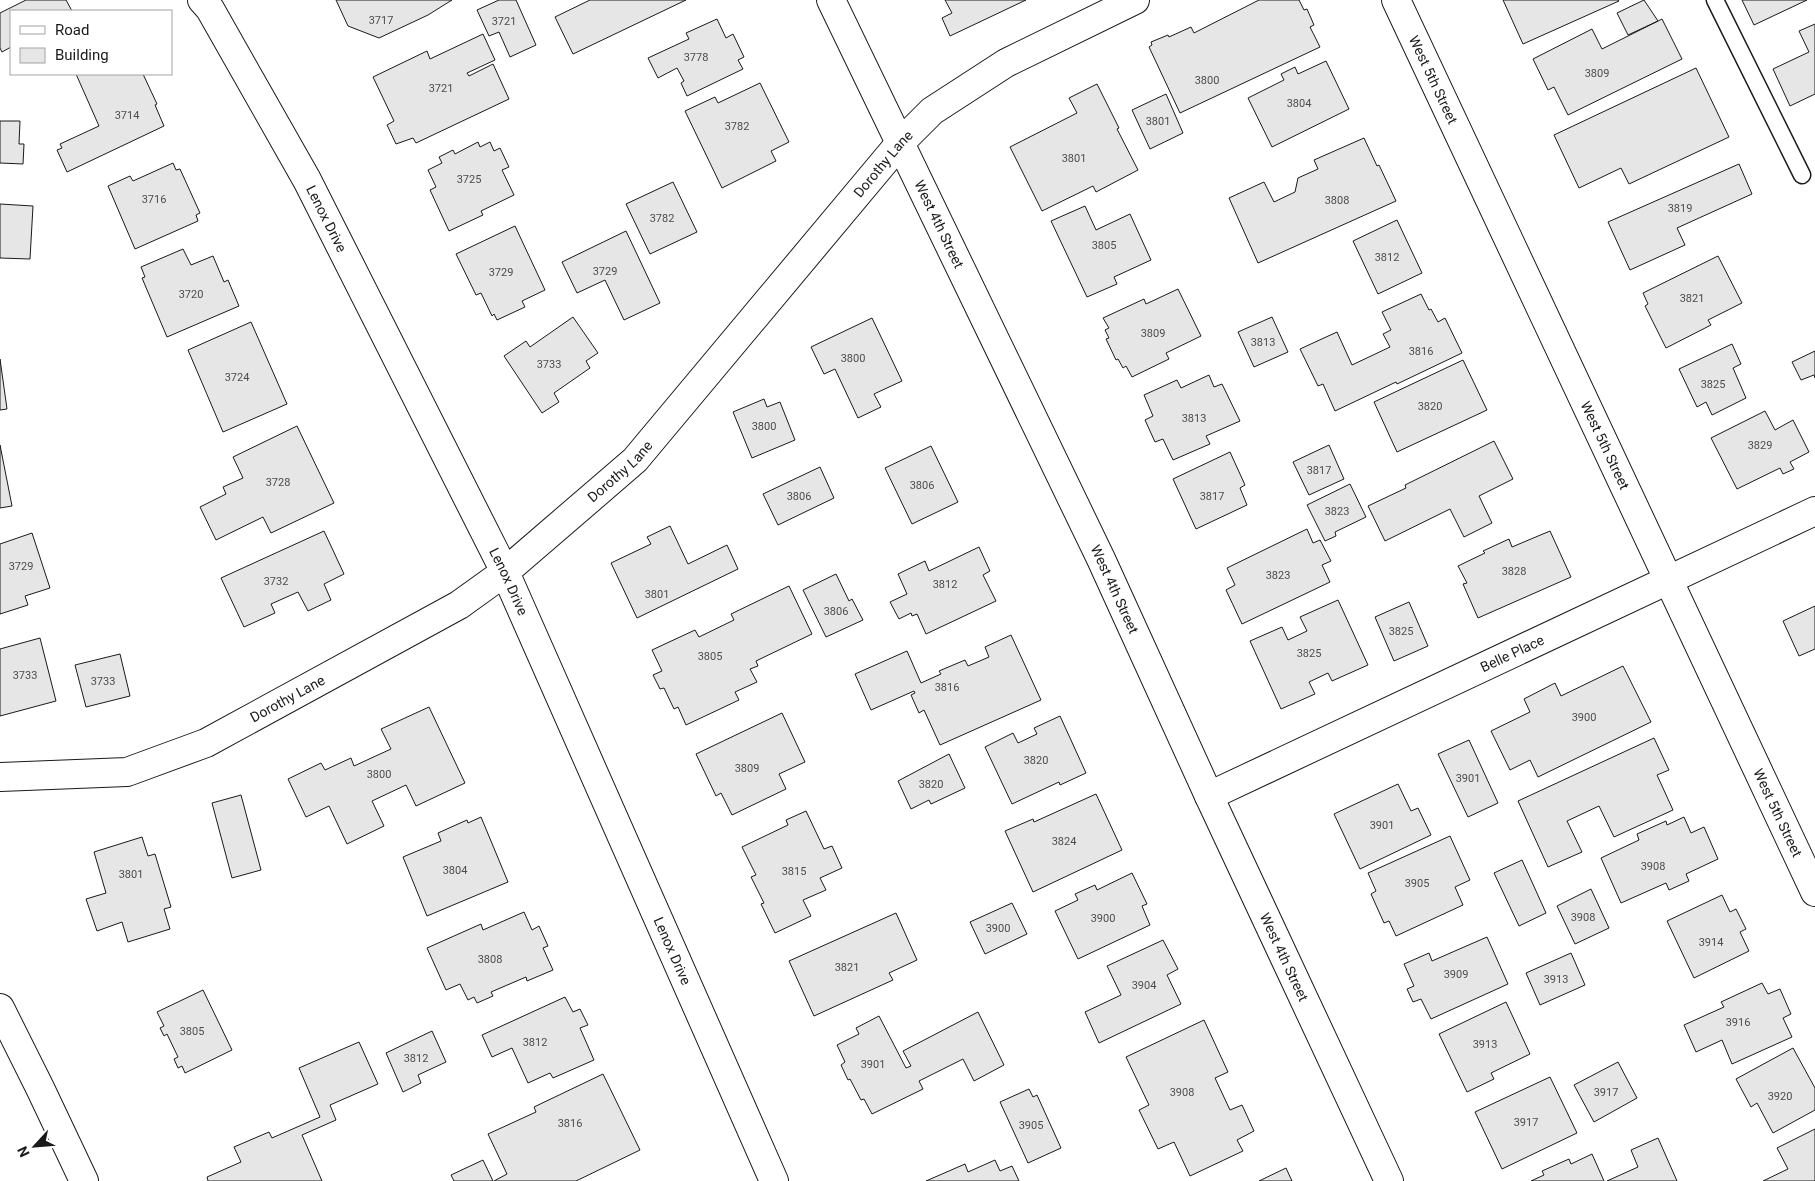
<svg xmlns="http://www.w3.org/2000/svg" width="1815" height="1181" font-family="Roboto,sans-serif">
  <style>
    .building { fill: #e6e6e6; stroke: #1a1a1a }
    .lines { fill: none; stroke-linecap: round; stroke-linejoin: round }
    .service-casing { stroke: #1a1a1a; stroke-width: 19 }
    .minor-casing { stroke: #1a1a1a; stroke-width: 30 }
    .service { stroke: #fff; stroke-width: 16 }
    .minor { stroke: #fff; stroke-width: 28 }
    .labels { text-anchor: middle; stroke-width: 4; stroke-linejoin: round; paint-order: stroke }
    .number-label { font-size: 11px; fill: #4d4d4d }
    .street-label { font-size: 14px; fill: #1a1a1a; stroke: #fff }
  </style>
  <rect width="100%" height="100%" fill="#fff"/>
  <path class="building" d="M 26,0 L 66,0 L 72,11 L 11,11 L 11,47 L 2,52 L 0,48 L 0,13 Z
    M 336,0 L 452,0 L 428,15 L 379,38 L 348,26 Z
    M 499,0 L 516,0 L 536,45 L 510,57 L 499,32 L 489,36 L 477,10 Z
    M 590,0 L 686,0 L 573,54 L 555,17 Z
    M 945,0 L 1026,0 L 950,36 L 942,18 L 952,13 Z
    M 1259,0 L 1299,0 L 1304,10 L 1307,9 L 1314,25 L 1310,27 L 1320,47 L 1180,113 L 1149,47 L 1152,45 L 1151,42 L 1168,35 L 1169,37 L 1191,27 L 1194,33 Z
    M 1503,0 L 1618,0 L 1619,1 L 1523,44 Z
    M 1644,0 L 1658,21 L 1628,35 L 1617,13 Z
    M 1742,0 L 1807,0 L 1754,25 Z
    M 717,19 L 726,38 L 733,34 L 744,57 L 738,60 L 743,69 L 687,96 L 681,83 L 684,81 L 677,68 L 658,78 L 648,58 L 689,39 L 686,33 Z
    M 1662,19 L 1682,59 L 1568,115 L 1554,87 L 1548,90 L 1533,59 L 1592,29 L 1602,49 Z
    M 1815,24 L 1815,94 L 1790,106 L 1773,69 L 1809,52 L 1799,31 Z
    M 483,34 L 495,60 L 467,73 L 469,76 L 493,64 L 509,99 L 416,143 L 413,138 L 396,144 L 387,125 L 394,121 L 373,77 L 427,51 L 430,59 Z
    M 1326,61 L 1349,109 L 1272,147 L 1248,98 L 1284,80 L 1281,74 L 1295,67 L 1298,74 Z
    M 1696,68 L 1729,137 L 1629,184 L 1621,168 L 1579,188 L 1554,135 Z
    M 76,74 L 143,74 L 157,104 L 155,105 L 164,126 L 67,172 L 57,150 L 62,148 L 60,144 L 99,126 Z
    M 760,83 L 789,142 L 771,151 L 776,161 L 722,188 L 685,111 L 715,97 L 718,103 Z
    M 1097,84 L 1119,128 L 1117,129 L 1138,170 L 1096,192 L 1093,186 L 1042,211 L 1010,147 L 1077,113 L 1069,98 Z
    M 1166,94 L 1183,133 L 1150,149 L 1132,110 Z
    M 0,121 L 20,121 L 19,144 L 24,144 L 23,164 L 0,163 Z
    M 1364,138 L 1377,166 L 1379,165 L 1396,201 L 1258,263 L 1229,198 L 1264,182 L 1274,202 L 1295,192 L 1298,178 L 1318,169 L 1314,160 Z
    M 478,142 L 480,147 L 490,142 L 494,151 L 500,148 L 509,167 L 502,170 L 514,195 L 481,211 L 483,215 L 449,231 L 430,190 L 436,187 L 428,170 L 442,163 L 439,157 L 453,150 L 455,154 Z
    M 173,163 L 176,170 L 180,169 L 200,213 L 196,215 L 198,221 L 135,249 L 108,186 L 130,176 L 133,181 Z
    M 1739,164 L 1752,194 L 1677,228 L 1685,245 L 1630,270 L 1608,222 Z
    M 673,182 L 697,232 L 650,254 L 626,204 Z
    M 0,204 L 33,206 L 30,259 L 0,258 Z
    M 1085,206 L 1096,230 L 1130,214 L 1151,260 L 1114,277 L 1117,284 L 1087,297 L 1051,221 Z
    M 1397,220 L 1422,273 L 1378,294 L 1353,241 Z
    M 515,226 L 545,290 L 522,301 L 525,307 L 497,320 L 494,314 L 492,316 L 481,293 L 476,295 L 456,254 Z
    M 626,231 L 660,303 L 624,320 L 605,280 L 577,293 L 562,262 Z
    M 183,249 L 191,265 L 213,256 L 224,282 L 228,280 L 239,306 L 167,337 L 142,278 L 145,277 L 141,267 Z
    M 1718,256 L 1742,303 L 1708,320 L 1711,325 L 1666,348 L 1645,306 L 1648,304 L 1643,293 Z
    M 1178,289 L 1201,336 L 1166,353 L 1169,359 L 1132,377 L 1126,366 L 1123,368 L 1118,359 L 1116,360 L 1106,339 L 1109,338 L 1105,330 L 1109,328 L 1103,318 L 1144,299 L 1146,304 Z
    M 1421,294 L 1429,310 L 1431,309 L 1438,322 L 1445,318 L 1462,353 L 1397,384 L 1396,382 L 1335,411 L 1323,384 L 1318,386 L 1300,349 L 1337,332 L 1352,365 L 1390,347 L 1383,334 L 1391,330 L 1382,312 Z
    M 573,317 L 598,353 L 586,361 L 590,368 L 554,393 L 559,402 L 542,413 L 504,356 L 526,341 L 530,347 Z
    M 1272,317 L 1288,352 L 1254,367 L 1238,332 Z
    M 872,318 L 902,381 L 874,394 L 881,407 L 858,418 L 835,369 L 824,374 L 811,347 Z
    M 251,322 L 287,404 L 223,432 L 188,350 Z
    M 1732,344 L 1741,364 L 1733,368 L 1746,398 L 1712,415 L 1706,402 L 1697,407 L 1679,369 Z
    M 1815,351 L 1815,378 L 1814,375 L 1801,380 L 1792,362 Z
    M 0,359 L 7,409 L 0,410 Z
    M 1463,360 L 1487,410 L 1397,452 L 1374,402 Z
    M 1209,375 L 1214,387 L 1222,384 L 1240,421 L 1206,436 L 1210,444 L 1173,460 L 1163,439 L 1155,442 L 1145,420 L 1153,416 L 1144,395 L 1177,380 L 1181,388 Z
    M 764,399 L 767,407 L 780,402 L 795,440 L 752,458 L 733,412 Z
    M 1765,411 L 1775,430 L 1793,420 L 1809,452 L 1790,462 L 1794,469 L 1783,474 L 1780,468 L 1737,489 L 1711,438 Z
    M 297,426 L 334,503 L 271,533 L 263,517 L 216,540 L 200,507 L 226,494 L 223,487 L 243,478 L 233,457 Z
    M 1494,441 L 1513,479 L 1479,496 L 1492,523 L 1464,537 L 1450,509 L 1385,541 L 1368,506 L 1406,488 L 1405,485 Z
    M 0,445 L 12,506 L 0,508 Z
    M 1329,445 L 1344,479 L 1309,495 L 1293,462 Z
    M 931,446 L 958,502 L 912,524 L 885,468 Z
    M 1230,452 L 1245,485 L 1240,488 L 1247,505 L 1196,529 L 1173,479 Z
    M 820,467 L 834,498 L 778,525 L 763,494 Z
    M 1350,484 L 1366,517 L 1335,532 L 1336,536 L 1325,541 L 1307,505 Z
    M 670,526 L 688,564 L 727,545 L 738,569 L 637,618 L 611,563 L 651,544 L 647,537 Z
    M 1307,529 L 1313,543 L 1320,540 L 1331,561 L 1322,565 L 1330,582 L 1242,624 L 1226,590 L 1235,585 L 1227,568 Z
    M 324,531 L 344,574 L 324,584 L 331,600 L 308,611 L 298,592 L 271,604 L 275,613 L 244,627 L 221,578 Z
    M 1550,531 L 1571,577 L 1478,618 L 1463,584 L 1467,583 L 1458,566 L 1485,553 L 1483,551 L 1509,539 L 1512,547 Z
    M 32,533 L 50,588 L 25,596 L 28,605 L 0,614 L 0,544 Z
    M 979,547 L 990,571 L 983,575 L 996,601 L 926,634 L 917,614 L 912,616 L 911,613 L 899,619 L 890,602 L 907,594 L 898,574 L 925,561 L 929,571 Z
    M 836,574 L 849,601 L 852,599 L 863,620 L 826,637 L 803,590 Z
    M 789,586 L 812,634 L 756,661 L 758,666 L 750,669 L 757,682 L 735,692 L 739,700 L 686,725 L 678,707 L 674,709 L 664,688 L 660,689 L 653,675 L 662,671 L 652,650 L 695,630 L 699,637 L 734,620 L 731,614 Z
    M 1338,600 L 1368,665 L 1332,681 L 1328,673 L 1309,682 L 1315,694 L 1281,709 L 1250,641 L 1282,627 L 1288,640 L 1307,631 L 1300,617 Z
    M 1409,602 L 1428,646 L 1394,661 L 1375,617 Z
    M 1815,606 L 1815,649 L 1799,656 L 1783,621 Z
    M 1011,635 L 1041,700 L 940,745 L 924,710 L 919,713 L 911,695 L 915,693 L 914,691 L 871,710 L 855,674 L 907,651 L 921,683 L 941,674 L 939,671 L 965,660 L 968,666 L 989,657 L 985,647 Z
    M 40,638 L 56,701 L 0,716 L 0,649 Z
    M 120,654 L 130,696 L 86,707 L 75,665 Z
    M 1623,666 L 1651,722 L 1538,777 L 1530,760 L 1510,770 L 1491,731 L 1530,712 L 1524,699 L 1555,683 L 1561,696 Z
    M 429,707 L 465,783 L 416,806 L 406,785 L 372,801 L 384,826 L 347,844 L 329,806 L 306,817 L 288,779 L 321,763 L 325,770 L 351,758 L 354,766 L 391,749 L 381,729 Z
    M 782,713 L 805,762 L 779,774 L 786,789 L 732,815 L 721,793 L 716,796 L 696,754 Z
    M 1060,716 L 1086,773 L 1060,785 L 1059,782 L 1012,804 L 985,747 L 1013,733 L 1018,743 L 1037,734 L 1034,728 Z
    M 1654,738 L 1669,770 L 1657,775 L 1673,810 L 1614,837 L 1599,806 L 1567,821 L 1582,852 L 1548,867 L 1518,801 Z
    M 1469,740 L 1498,803 L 1468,817 L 1438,754 Z
    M 949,754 L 965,788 L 931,804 L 929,800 L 911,809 L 898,781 Z
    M 1398,784 L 1411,811 L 1418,808 L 1431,835 L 1360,869 L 1334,814 Z
    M 1096,794 L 1122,850 L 1033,892 L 1005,831 L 1033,819 L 1034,822 Z
    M 241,795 L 261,870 L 232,878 L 212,803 Z
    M 806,811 L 824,849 L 832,846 L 842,868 L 820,878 L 826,890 L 803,900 L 811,916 L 775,933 L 761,904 L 764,903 L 751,877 L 756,875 L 742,847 L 788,825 L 786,820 Z
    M 481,817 L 508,882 L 427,916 L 403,857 L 441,841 L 438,833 L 467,820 L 468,823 Z
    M 1684,817 L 1691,833 L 1704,827 L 1718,859 L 1686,874 L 1689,881 L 1669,890 L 1666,883 L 1621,903 L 1601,858 L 1639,840 L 1637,834 L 1666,821 L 1667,825 Z
    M 1450,836 L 1470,880 L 1455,887 L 1463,905 L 1396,936 L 1389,921 L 1384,923 L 1371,894 L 1376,891 L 1368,873 Z
    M 142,837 L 148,856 L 155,854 L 171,907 L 164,909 L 170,929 L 128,942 L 122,922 L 97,931 L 86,899 L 106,893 L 94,852 Z
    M 1522,860 L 1546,913 L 1519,926 L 1494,873 Z
    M 1132,873 L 1147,904 L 1142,906 L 1150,925 L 1078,959 L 1055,911 L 1078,900 L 1075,894 L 1095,885 L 1097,890 Z
    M 1591,889 L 1609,928 L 1575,944 L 1557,906 Z
    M 1722,895 L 1730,912 L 1736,909 L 1746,929 L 1740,932 L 1749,951 L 1694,978 L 1667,921 Z
    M 1012,903 L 1027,934 L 985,954 L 970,922 Z
    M 524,912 L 532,930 L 539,926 L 548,946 L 543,948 L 553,970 L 527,981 L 526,977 L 491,992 L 493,996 L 477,1003 L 474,997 L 468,1000 L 460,984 L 446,990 L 427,948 L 481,924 L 483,930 Z
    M 896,913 L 917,960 L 889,973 L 893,980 L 814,1016 L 789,961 Z
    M 1487,937 L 1508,984 L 1431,1019 L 1421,999 L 1413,1002 L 1407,989 L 1414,986 L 1404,964 L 1429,953 L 1432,961 Z
    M 1163,940 L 1178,969 L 1167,975 L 1181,1004 L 1099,1043 L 1085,1012 L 1121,995 L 1107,966 Z
    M 1571,953 L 1585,985 L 1540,1005 L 1526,973 Z
    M 1762,983 L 1768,994 L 1780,989 L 1791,1014 L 1783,1018 L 1792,1037 L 1732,1064 L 1722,1040 L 1696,1052 L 1684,1025 L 1724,1007 L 1721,1002 Z
    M 203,990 L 232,1050 L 185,1073 L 182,1066 L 178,1068 L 174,1059 L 178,1057 L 167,1034 L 164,1036 L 160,1028 L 164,1026 L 157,1012 Z
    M 565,997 L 573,1012 L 580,1009 L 588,1025 L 580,1028 L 594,1060 L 553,1078 L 550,1073 L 528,1083 L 512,1048 L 492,1057 L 482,1035 Z
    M 1506,1002 L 1530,1054 L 1491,1073 L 1494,1079 L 1467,1092 L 1439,1034 Z
    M 978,1012 L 1004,1065 L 974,1081 L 963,1059 L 919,1081 L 923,1089 L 872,1114 L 864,1099 L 861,1100 L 850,1079 L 848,1080 L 841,1065 L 845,1062 L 837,1045 L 859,1034 L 856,1028 L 879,1016 L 906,1068 L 911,1066 L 903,1051 Z
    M 1204,1020 L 1228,1072 L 1215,1078 L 1230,1110 L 1242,1105 L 1254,1131 L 1237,1140 L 1243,1151 L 1190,1176 L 1174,1142 L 1158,1149 L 1139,1110 L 1149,1105 L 1126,1057 Z
    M 432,1031 L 446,1062 L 418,1075 L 421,1083 L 403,1092 L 386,1053 Z
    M 359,1042 L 378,1084 L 330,1105 L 336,1120 L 302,1135 L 322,1181 L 208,1181 L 207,1177 L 241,1162 L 234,1147 L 269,1132 L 272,1138 L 320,1117 L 299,1068 Z
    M 1793,1048 L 1815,1088 L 1815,1110 L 1773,1133 L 1757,1103 L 1751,1107 L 1736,1079 Z
    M 1618,1062 L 1637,1098 L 1594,1122 L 1574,1085 Z
    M 603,1074 L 640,1150 L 576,1181 L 494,1181 L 507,1174 L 488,1134 L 536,1112 L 534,1107 Z
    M 1550,1077 L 1577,1133 L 1502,1169 L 1475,1112 Z
    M 1029,1089 L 1033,1097 L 1037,1095 L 1061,1148 L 1028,1163 L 1000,1102 Z
    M 1815,1129 L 1815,1181 L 1763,1181 L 1788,1169 L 1777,1148 Z
    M 1658,1138 L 1677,1181 L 1607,1181 L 1638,1167 L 1631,1150 Z
    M 1592,1154 L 1604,1181 L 1531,1181 L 1544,1175 L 1542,1171 L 1569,1159 L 1571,1164 Z
    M 483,1160 L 493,1181 L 454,1181 L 451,1175 Z
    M 995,1160 L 1000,1171 L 1012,1166 L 1019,1181 L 926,1181 L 965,1164 L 968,1172 Z
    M 1286,1168 L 1292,1181 L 1259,1181 Z"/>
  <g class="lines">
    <defs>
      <path id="service" d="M 1715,0 L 1802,175"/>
      <g id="minor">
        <path id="s1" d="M 202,0 L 210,9 L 307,180 L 505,572 L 774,1181"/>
        <path id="s2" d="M 831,0 L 1101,559 L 1209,796 L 1389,1181"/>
        <path id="s3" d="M 1396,0 L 1815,892"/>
        <path id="s4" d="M 0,777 L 127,772 L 206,743 L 459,605 L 505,572 L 635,460 L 900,143 L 932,111 L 1006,63 L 1135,0"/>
        <path id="s5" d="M 1209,796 L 1815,511"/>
        <path d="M 0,1008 L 40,1088 L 84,1181"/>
      </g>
    </defs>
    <use href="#service" class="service-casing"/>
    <use href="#minor" class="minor-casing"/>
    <use href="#service" class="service"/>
    <use href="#minor" class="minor"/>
  </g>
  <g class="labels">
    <g class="number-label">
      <text x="381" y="24">3717</text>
      <text x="504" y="25">3721</text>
      <text x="696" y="61">3778</text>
      <text x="1597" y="77">3809</text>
      <text x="1207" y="84">3800</text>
      <text x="441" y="92">3721</text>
      <text x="1299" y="107">3804</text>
      <text x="127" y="119">3714</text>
      <text x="1158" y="125">3801</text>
      <text x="737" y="130">3782</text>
      <text x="1074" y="162">3801</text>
      <text x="469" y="183">3725</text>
      <text x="154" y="203">3716</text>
      <text x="1337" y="204">3808</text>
      <text x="1680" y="212">3819</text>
      <text x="662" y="222">3782</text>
      <text x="1104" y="249">3805</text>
      <text x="1387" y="261">3812</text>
      <text x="605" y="275">3729</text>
      <text x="501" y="276">3729</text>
      <text x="191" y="298">3720</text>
      <text x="1692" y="302">3821</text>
      <text x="1153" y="337">3809</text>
      <text x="1263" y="346">3813</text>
      <text x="1421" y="355">3816</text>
      <text x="853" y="362">3800</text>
      <text x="549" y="368">3733</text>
      <text x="237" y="381">3724</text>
      <text x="1713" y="388">3825</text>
      <text x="1430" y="410">3820</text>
      <text x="1194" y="422">3813</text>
      <text x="764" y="430">3800</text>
      <text x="1760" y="449">3829</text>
      <text x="1319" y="474">3817</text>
      <text x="278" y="486">3728</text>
      <text x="922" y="489">3806</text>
      <text x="799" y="500">3806</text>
      <text x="1212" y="500">3817</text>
      <text x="1337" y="515">3823</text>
      <text x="21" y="570">3729</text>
      <text x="1514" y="575">3828</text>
      <text x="1278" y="579">3823</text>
      <text x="276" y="585">3732</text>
      <text x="945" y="588">3812</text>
      <text x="657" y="598">3801</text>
      <text x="836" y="615">3806</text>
      <text x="1401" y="635">3825</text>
      <text x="1309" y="657">3825</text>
      <text x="710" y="660">3805</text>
      <text x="25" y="679">3733</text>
      <text x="103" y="685">3733</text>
      <text x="947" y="691">3816</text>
      <text x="1584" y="721">3900</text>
      <text x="1036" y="764">3820</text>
      <text x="747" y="772">3809</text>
      <text x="379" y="778">3800</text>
      <text x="1468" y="782">3901</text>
      <text x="931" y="788">3820</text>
      <text x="1382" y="829">3901</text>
      <text x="1064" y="845">3824</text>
      <text x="1653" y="870">3908</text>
      <text x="455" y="874">3804</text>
      <text x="794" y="875">3815</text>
      <text x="131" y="878">3801</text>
      <text x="1417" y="887">3905</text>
      <text x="1583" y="921">3908</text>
      <text x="1103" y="922">3900</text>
      <text x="998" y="932">3900</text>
      <text x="1711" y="946">3914</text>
      <text x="490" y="963">3808</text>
      <text x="847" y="971">3821</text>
      <text x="1456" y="978">3909</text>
      <text x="1556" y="983">3913</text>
      <text x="1144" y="989">3904</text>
      <text x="1738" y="1026">3916</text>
      <text x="192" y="1035">3805</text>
      <text x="535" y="1046">3812</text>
      <text x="1485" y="1048">3913</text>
      <text x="416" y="1062">3812</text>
      <text x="873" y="1068">3901</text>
      <text x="1182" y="1096">3908</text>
      <text x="1606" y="1096">3917</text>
      <text x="1780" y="1100">3920</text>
      <text x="1526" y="1126">3917</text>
      <text x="570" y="1127">3816</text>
      <text x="1031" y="1129">3905</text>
    </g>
    <g class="street-label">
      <text dy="5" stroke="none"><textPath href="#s3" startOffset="88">West 5th Street</textPath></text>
      <text dy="5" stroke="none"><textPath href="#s4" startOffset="1114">Dorothy Lane</textPath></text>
      <text dy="5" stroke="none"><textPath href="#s1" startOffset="252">Lenox Drive</textPath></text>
      <text dy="5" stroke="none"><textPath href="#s2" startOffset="249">West 4th Street</textPath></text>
      <text dy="5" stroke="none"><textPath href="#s3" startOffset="492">West 5th Street</textPath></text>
      <text dy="5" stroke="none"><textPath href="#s4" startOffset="709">Dorothy Lane</textPath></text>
      <text dy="5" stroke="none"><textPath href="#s1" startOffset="658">Lenox Drive</textPath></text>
      <text dy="5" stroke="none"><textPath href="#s2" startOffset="654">West 4th Street</textPath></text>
      <text dy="5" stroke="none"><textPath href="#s5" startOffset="335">Belle Place</textPath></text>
      <text dy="5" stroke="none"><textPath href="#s4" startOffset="304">Dorothy Lane</textPath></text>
      <text dy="5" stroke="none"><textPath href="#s3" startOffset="898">West 5th Street</textPath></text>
      <text dy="5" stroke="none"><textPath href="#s1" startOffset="1062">Lenox Drive</textPath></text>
      <text dy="5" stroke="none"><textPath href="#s2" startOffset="1059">West 4th Street</textPath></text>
    </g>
  </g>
  <rect x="10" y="10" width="162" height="65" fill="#ffffff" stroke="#a3a3a3"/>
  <rect x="20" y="26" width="25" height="8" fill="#ffffff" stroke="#a3a3a3"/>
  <text x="55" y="35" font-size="15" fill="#1a1a1a">Road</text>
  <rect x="20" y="48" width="25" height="15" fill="#e6e6e6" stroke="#a3a3a3"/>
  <text x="55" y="60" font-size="15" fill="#1a1a1a">Building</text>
  <g transform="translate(35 1146) rotate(244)" stroke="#ffffff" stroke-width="4" paint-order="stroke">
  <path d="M0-4L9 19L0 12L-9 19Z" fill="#1a1a1a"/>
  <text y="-8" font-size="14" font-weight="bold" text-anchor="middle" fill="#1a1a1a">N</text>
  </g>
</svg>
